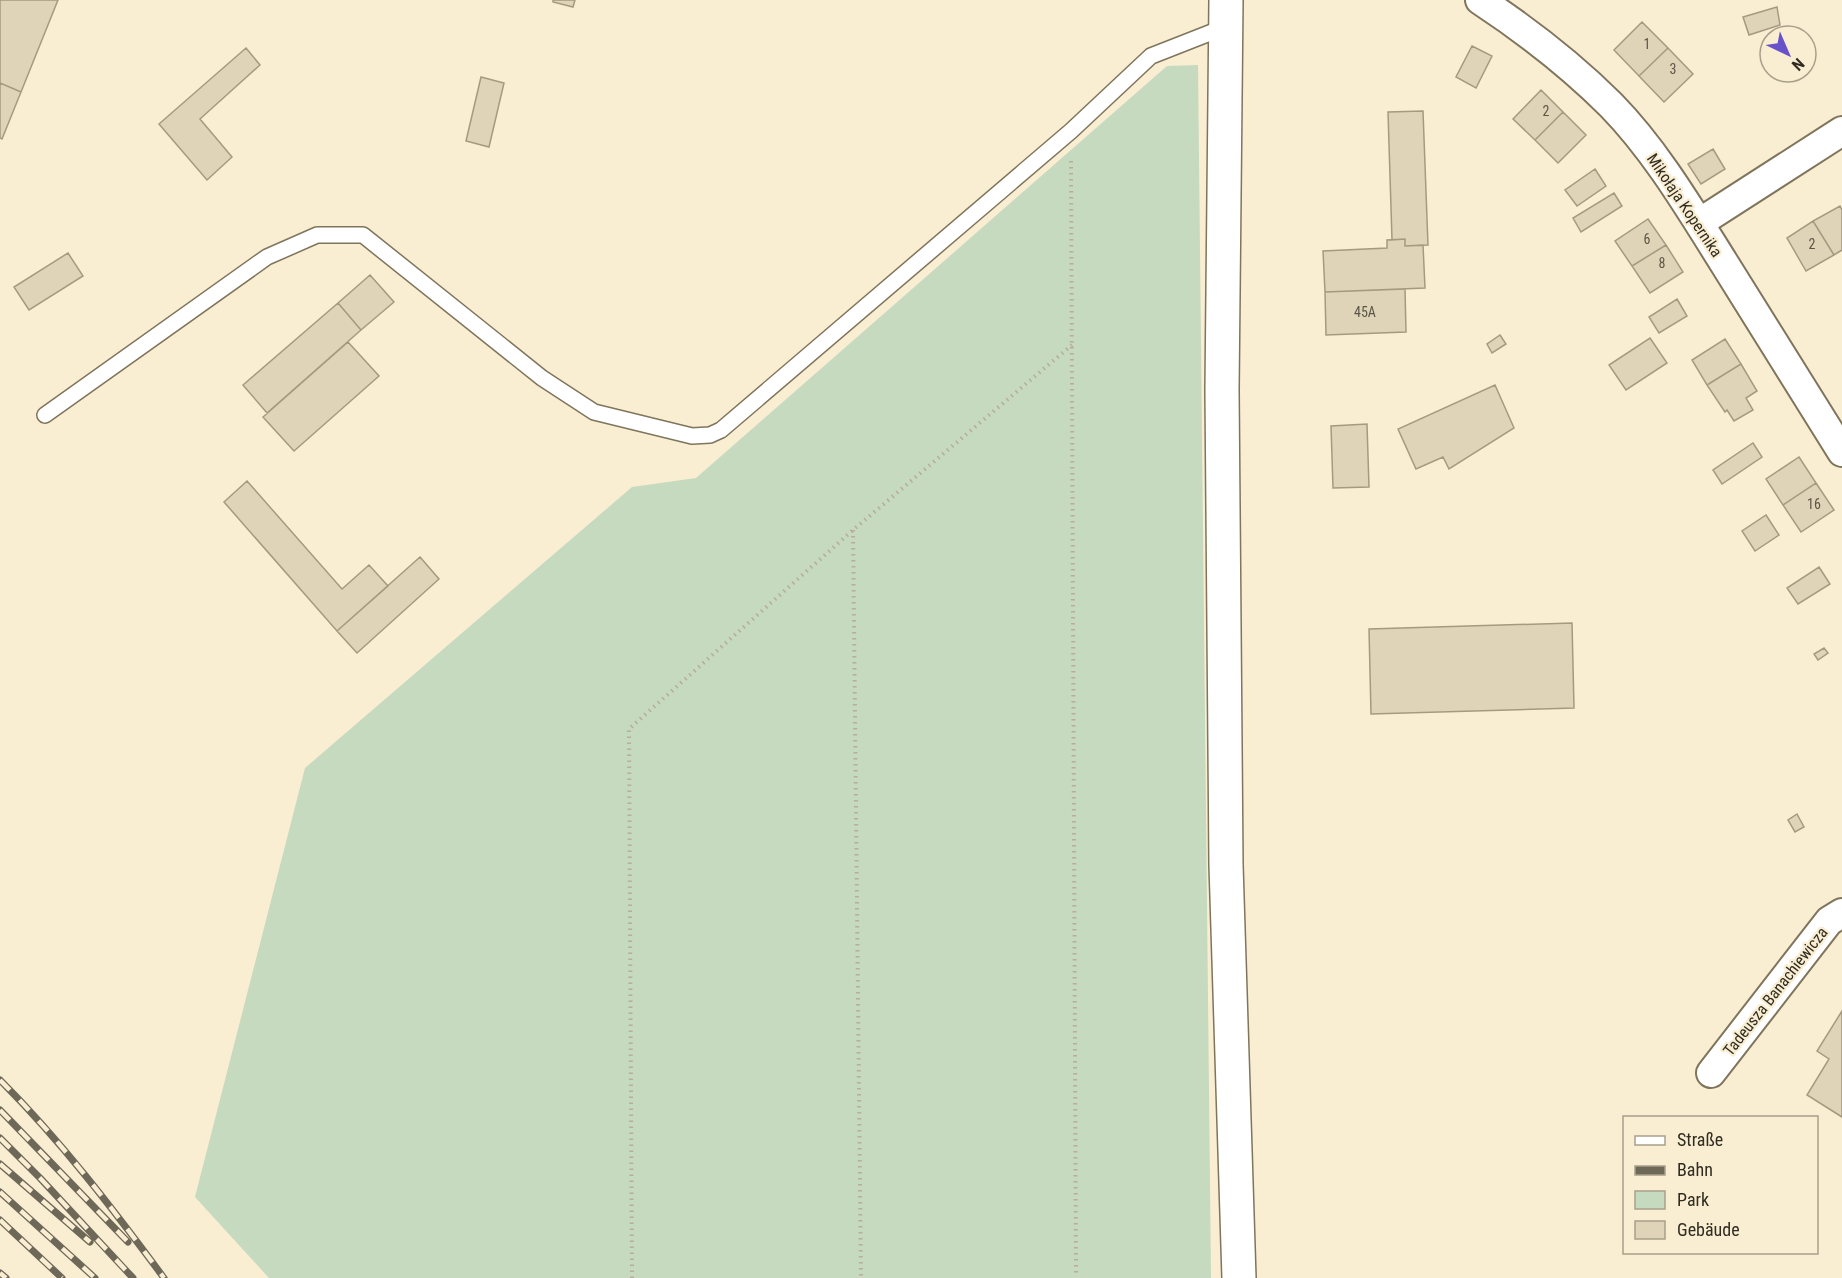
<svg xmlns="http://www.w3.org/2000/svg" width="1842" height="1278" font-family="'Roboto Condensed',sans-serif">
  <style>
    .green { fill: #c5dabf }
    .building { fill: #dfd3b8; stroke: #a59a80; stroke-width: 1.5 }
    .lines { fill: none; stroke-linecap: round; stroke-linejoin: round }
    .service-casing { stroke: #7f755c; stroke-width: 18 }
    .minor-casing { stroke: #7f755c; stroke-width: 32 }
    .tertiary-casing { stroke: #7f755c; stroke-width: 36 }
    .path { stroke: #b7ad98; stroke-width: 4; stroke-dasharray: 1.5 4.5; stroke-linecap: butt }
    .service { stroke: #fff; stroke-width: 15 }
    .minor { stroke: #fff; stroke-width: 28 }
    .tertiary { stroke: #fff; stroke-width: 33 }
    .rail-casing { stroke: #6e6858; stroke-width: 7 }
    .rail { stroke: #f9edd2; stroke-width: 4.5; stroke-dasharray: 14; stroke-linecap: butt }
    .labels { text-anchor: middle; stroke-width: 4.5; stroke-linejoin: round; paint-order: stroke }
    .number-label { font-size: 14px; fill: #5c5647 }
    .street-label { font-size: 16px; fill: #302c21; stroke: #f9edd2 }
  </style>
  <rect width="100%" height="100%" fill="#f9edd2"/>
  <path class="green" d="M 1198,65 L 1211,1278 L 269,1278 L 195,1197 L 305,768 L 632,487 L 696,478 L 1167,66 Z"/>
  <path class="building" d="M 0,0 L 58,0 L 21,92 L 0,83 Z
    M 553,0 L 575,0 L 573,7 L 553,2 Z
    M 1777,7 L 1780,25 L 1749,35 L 1743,17 Z
    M 1642,22 L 1668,48 L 1639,76 L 1614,50 Z
    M 1472,46 L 1492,56 L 1476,88 L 1456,77 Z
    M 246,48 L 260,65 L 200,119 L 232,157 L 207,180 L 159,124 Z
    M 1668,48 L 1693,74 L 1664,102 L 1639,76 Z
    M 481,77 L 504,83 L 489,147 L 466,141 Z
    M 0,83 L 21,92 L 2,139 L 0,138 Z
    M 1541,90 L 1563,112 L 1535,140 L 1513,119 Z
    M 1423,111 L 1428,245 L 1405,246 L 1405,239 L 1392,240 L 1388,112 Z
    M 1563,112 L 1586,135 L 1558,163 L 1535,140 Z
    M 1713,149 L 1725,169 L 1701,184 L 1688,164 Z
    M 1595,169 L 1606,186 L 1577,206 L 1565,190 Z
    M 1614,193 L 1622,206 L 1581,232 L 1573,218 Z
    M 1840,206 L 1842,210 L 1842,250 L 1834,255 L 1813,221 Z
    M 1648,219 L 1666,245 L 1632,266 L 1615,241 Z
    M 1813,221 L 1834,255 L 1806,271 L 1787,238 Z
    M 1405,239 L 1405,246 L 1423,245 L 1425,288 L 1325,292 L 1323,251 L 1387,248 L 1387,240 Z
    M 1666,245 L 1683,272 L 1650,293 L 1632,266 Z
    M 68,253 L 83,276 L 29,310 L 14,287 Z
    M 370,275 L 394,302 L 361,330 L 338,303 Z
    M 1405,289 L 1406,332 L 1326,335 L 1325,292 Z
    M 1677,299 L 1687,316 L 1659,333 L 1649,317 Z
    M 338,303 L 361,330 L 267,413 L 243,385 Z
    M 1500,335 L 1506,344 L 1492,353 L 1487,344 Z
    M 1650,338 L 1667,363 L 1626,390 L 1609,365 Z
    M 1725,339 L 1741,364 L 1707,385 L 1692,360 Z
    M 348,342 L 379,376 L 294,451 L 263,417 Z
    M 1741,364 L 1757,391 L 1746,398 L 1753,410 L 1734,421 L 1727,410 L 1725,412 L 1707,385 Z
    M 1495,385 L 1514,428 L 1449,469 L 1443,457 L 1416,469 L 1398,429 Z
    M 1367,424 L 1369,487 L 1333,488 L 1331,426 Z
    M 1753,443 L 1762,457 L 1722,484 L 1713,470 Z
    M 1799,457 L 1816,483 L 1783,505 L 1766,479 Z
    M 247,481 L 342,589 L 369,565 L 388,586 L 337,631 L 224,502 Z
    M 1816,483 L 1834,510 L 1801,532 L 1783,505 Z
    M 1766,515 L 1779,535 L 1755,551 L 1742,531 Z
    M 420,557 L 439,579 L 357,653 L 337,631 Z
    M 1819,567 L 1830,584 L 1798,604 L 1787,588 Z
    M 1572,623 L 1574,708 L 1371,714 L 1369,629 Z
    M 1824,648 L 1828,653 L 1818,660 L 1814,654 Z
    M 1797,814 L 1804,827 L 1795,832 L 1788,820 Z
    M 1842,1011 L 1842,1117 L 1807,1095 L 1829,1059 L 1817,1051 Z"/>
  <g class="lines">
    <defs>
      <path id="service" d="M 45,415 L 267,257 L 317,235 L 363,235 L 542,378 L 594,412 L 692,436 L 710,435 L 721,430 L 1071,131 L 1151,56 L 1225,27"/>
      <path id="minor" d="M 1480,0 C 1527,31 1571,65 1611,105 C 1656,151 1690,209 1724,263 C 1763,326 1803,389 1842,452
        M 1699,223 L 1842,131
        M 1711,1073 L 1829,921 L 1842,913"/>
      <path id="tertiary" d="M 1226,0 L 1222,390 L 1226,865 L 1239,1278"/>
    </defs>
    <use href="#service" class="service-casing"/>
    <use href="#minor" class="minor-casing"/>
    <use href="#tertiary" class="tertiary-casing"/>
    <path class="path" d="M 1071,161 L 1076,1277
      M 853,530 L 861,1278
      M 632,1278 L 629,729 L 853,530 L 1072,345"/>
    <use href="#service" class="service"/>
    <use href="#minor" class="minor"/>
    <use href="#tertiary" class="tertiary"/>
    <defs>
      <path id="rail" d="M 0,1080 C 61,1141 113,1209 164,1278
        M 0,1110 L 128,1242
        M 0,1138 L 40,1178 L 133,1278
        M 0,1164 L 90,1242
        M 0,1192 L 95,1278
        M 0,1220 L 62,1278
        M 0,1273 L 6,1278"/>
    </defs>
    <use href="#rail" class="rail-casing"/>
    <use href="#rail" class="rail"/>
  </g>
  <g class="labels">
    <g class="number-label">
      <text x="1647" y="49">1</text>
      <text x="1673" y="74">3</text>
      <text x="1546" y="116">2</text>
      <text x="1647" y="244">6</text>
      <text x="1812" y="249">2</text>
      <text x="1662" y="268">8</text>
      <text x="1365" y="317">45A</text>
      <text x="1814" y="509">16</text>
    </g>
    <g class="street-label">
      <text transform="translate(1685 205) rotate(56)" y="6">Mikołaja Kopernika</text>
      <text transform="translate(1775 991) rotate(-52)" y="6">Tadeusza Banachiewicza</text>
    </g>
  </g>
  <rect x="1623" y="1116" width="195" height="138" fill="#f9edd2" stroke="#a9a08b" stroke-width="1.5"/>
  <rect x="1635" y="1136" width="30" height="9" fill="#ffffff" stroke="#a9a08b" stroke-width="1.5"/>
  <text x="1677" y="1146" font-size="18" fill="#302c21">Straße</text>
  <rect x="1635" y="1166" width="30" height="9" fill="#6e6858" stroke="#a9a08b" stroke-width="1.5"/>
  <text x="1677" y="1176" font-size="18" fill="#302c21">Bahn</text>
  <rect x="1635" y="1191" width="30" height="18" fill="#c5dabf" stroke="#a9a08b" stroke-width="1.5"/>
  <text x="1677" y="1206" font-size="18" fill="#302c21">Park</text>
  <rect x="1635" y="1221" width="30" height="18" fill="#dfd3b8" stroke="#a9a08b" stroke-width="1.5"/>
  <text x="1677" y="1236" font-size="18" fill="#302c21">Gebäude</text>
  <g transform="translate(1788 54) rotate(136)"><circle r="28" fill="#f9edd2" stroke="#a9a08b" stroke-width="1.5"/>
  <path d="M0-4.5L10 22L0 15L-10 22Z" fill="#6951ca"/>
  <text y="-9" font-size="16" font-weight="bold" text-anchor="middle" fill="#302c21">N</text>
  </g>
</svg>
